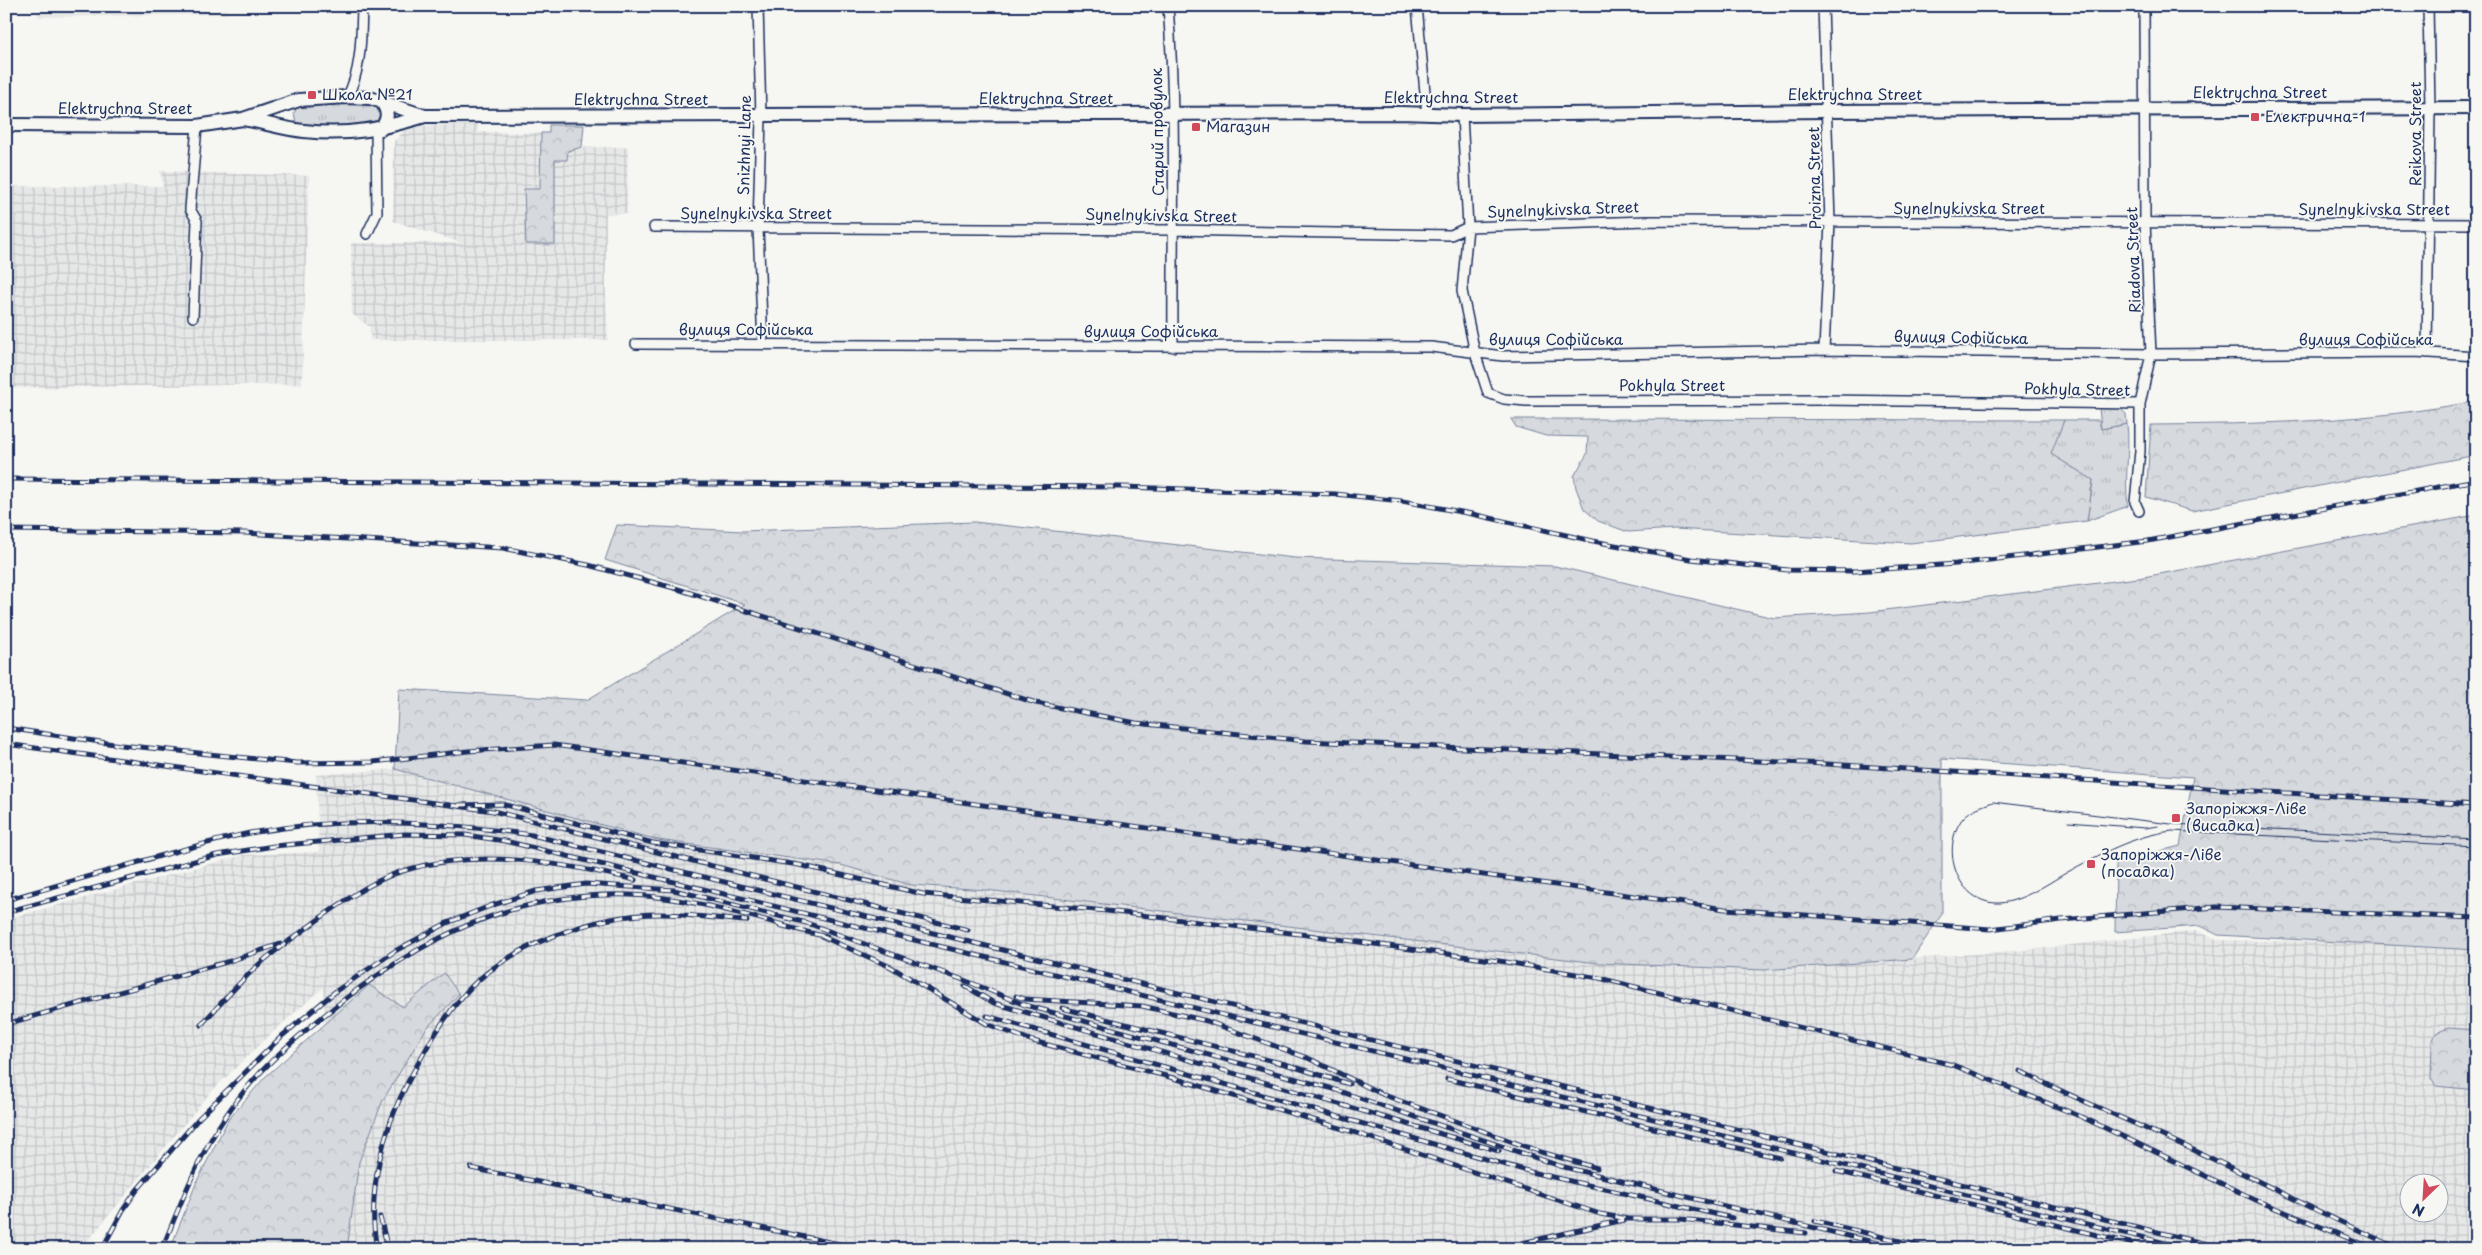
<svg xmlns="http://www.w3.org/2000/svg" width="2482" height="1255" font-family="'Playpen Sans',sans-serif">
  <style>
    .built { fill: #e6e7e7 }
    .industrial { fill: url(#industrial-grid); fill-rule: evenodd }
    .grass { fill: url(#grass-tufts); stroke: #78849e }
    .forest { fill: url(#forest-crowns); stroke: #78849e }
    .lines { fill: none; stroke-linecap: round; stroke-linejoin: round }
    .street-casing { stroke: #1b2f5e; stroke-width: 12 }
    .secondary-casing { stroke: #1b2f5e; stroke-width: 16 }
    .street { stroke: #f6f6f2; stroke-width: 9 }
    .secondary { stroke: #f6f6f2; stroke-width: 12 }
    .tram { stroke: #1b2f5e; stroke-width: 1 }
    .rail-casing { stroke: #1b2f5e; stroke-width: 5 }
    .rail { stroke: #f6f6f2; stroke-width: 3; stroke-dasharray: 9; stroke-linecap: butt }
    .poi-dot { fill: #d1495b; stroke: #f6f6f2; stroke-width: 2 }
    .labels { text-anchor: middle; stroke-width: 4; stroke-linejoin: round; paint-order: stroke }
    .street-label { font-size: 15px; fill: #1b2f5e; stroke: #f6f6f2 }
    .poi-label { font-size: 15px; fill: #1b2f5e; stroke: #f6f6f2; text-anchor: start }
  </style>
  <defs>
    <pattern id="industrial-grid" width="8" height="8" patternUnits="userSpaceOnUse" patternTransform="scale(1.25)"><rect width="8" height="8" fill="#e6e7e7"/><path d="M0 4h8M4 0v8" fill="none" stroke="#c5c6c9"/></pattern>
    <pattern id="grass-tufts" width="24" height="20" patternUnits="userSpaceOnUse" patternTransform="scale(1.25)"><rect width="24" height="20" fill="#d6d9dd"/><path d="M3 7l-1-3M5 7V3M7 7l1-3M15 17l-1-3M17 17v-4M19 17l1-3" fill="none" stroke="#b7bbc0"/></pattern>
    <pattern id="forest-crowns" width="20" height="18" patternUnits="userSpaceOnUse" patternTransform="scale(1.25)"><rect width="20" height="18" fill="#d6d9dd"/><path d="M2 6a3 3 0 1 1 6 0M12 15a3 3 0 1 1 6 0" fill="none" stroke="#b7bbc0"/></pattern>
  </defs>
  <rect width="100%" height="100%" fill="#f6f6f2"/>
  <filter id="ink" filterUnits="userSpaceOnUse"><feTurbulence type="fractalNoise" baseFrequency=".02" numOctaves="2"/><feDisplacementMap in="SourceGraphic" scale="10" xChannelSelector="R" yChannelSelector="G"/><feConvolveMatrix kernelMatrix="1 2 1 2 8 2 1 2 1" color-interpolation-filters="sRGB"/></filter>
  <g filter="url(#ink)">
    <path class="built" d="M 38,6 L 227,6 L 227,14 L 38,17 Z"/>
    <path class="industrial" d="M 478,125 L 478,132 L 541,133 L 540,190 L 525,189 L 555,244 L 555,160 L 567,151 L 582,147 L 628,147 L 627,214 L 606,214 L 606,299 L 608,340 L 370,340 L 370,327 L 352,314 L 351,243 L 462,243 L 393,221 L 394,141 L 405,130 L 416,126 Z
      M 160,171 L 309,176 L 302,384 L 6,388 L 6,186 L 163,186 Z
      M 395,769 L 658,840 L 841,865 L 911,885 L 986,890 L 1598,963 L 1764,970 L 2025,950 L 2196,931 L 2217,940 L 2476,945 L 2476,1249 L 335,1249 L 324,987 L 263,1041 L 210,1093 L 81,1249 L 9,1249 L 6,1245 L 6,919 L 243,855 L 319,852 L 316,775 ZM 2410,1182 L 2440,1182 L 2440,1212 L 2410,1212 Z"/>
    <path class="grass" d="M 304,104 L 373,104 L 381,110 L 381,120 L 372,126 L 302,126 L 296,123 L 294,113 L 297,107 Z
      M 2064,420 L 2099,420 L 2101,429 L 2127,424 C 2130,451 2124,478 2128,506 L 2087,521 L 2093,480 L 2050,454 Z"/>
    <path class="forest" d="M 549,125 L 584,125 L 582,147 L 568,151 L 567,160 L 555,160 L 555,244 L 526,244 L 524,189 L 540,189 L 541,133 L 549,133 Z
      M 2476,401 L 2476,455 L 2192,511 L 2146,497 L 2151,425 C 2260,424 2369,422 2476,401 Z
      M 2099,407 L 2119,407 L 2126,414 L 2127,424 L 2101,429 Z
      M 1511,419 L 2064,420 L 2051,454 L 2093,480 L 2087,521 L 1911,543 L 1675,529 L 1628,532 L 1598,521 L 1584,509 L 1576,488 L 1574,476 L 1587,454 L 1588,437 L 1546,436 L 1516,427 Z
      M 2476,515 L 2476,950 L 2218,935 L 2200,926 L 2115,932 L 2116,862 L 2180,846 L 2193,777 L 1942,759 L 1942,914 L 1912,959 L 1764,970 L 1598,963 L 986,890 L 911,885 L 841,865 L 658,840 L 395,769 L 399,689 L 587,700 L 745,604 L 605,560 L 617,525 L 743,531 L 974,522 L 1295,558 L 1555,566 L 1774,618 L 1870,612 L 2138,578 Z
      M 444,973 L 459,994 L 426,1029 L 383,1100 L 359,1162 L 347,1249 L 170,1249 L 197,1181 L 228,1120 L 265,1077 L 369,985 L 403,1007 Z
      M 2448,1028 L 2476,1030 L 2476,1090 L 2436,1086 L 2431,1079 L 2432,1042 L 2436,1033 Z"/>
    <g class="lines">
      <defs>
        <path id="street" d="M 758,6 L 761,117 L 758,228 L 763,344
          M 1168,6 C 1177,119 1172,233 1173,347
          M 1417,6 L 1427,114
          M 1823,6 L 1830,222 L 1824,350
          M 347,97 C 362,70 361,36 362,6
          M 1462,115 L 1468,227 L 1462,291 L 1475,353 L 1488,393 L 1504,399 L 1526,401 L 1824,400 L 2140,404
          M 654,227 L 1172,230 L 1451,235 L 1468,227 L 1647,221 L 2476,224
          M 367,234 L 377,213 L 376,130
          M 193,317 L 197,221 L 190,209 L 197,126
          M 636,344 L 1431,347 L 1503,356 L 1824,350 L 2151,354 L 2415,352 L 2476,356
          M 2427,353 L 2430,108 L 2428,6
          M 2139,511 L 2135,502 L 2140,451 L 2140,404 L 2151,354 L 2145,222 L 2144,6"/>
        <path id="secondary" d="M 243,119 C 263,122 283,129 304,131 C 350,136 381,129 425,116 L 1401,113 L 1462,115 L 1828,111 L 2476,108
          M 6,125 L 197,126 L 243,119 L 299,100 L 347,97 L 370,98 L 425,116
          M 381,129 C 388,119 389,113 382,102"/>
      </defs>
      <use href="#street" class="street-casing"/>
      <use href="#secondary" class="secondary-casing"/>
      <use href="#street" class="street"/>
      <use href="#secondary" class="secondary"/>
      <path class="tram" d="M 2068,822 L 2145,828 L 2158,826
        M 2476,839 L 2171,824 L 1993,802 C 1982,806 1971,809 1963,818 C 1939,848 1957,905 2000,903 C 2023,901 2047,884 2066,873 C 2100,854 2133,836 2172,831 L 2476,846"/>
      <defs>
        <path id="rail" d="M 6,479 L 1123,487 L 1335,494 L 1402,501 L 1472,514 L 1593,541 L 1691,559 L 1788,570 L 1855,571 L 1956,564 L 2148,541 L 2476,480
          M 6,530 L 244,533 L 503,548 L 588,565 L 678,589 L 1036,703 L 1136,723 L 1306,741 L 1827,764 L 2476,805
          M 6,728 L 121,745 L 297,763 L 373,762 L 468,751 L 554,745 L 1663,900 L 1725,909 L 1990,929 L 2061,920 L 2216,907 L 2476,918
          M 6,744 L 493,811 L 968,930
          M 458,805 L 502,804 L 653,843 L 799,865 L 923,894 L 1107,911 L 1308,935 L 1506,962 L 1599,978 L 1953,1065 L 2082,1117 L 2258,1201 L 2375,1249
          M 6,900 C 60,885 113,869 167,854 C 197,846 226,837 256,832 C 345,816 443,822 532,835 L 2227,1249
          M 6,912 L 217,855 L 274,846 L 405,834 L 465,835 L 505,841 L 2190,1249
          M 779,925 L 827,937
          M 821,936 L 891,967 L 987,1024 L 1033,1041 L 1177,1079 L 1350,1131 L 1600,1214 L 1628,1219 L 1681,1219 L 1806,1233
          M 965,986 L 994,1003 L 1499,1151
          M 1016,996 L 1025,999 L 1142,1006 L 1207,1021 L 1310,1059 L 1384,1095 L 1541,1152 L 1597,1168
          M 1062,1008 L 1285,1064 L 1349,1084
          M 987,1016 L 1531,1172 L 1732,1218
          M 6,1024 L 230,961 L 280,944
          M 201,1025 C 219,1005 237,985 256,967 C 277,948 301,933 323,916 C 349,898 375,879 406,870 C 479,848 563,863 635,880
          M 2020,1071 C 2080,1101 2142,1126 2202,1154 C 2269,1185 2333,1221 2401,1249
          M 1447,1079 L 1780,1158
          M 471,1168 L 863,1249
          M 1836,1171 L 2154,1249
          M 380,1217 L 388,1249
          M 1815,1221 L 1934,1249
          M 1850,1243 L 1867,1249
          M 102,1249 L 123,1210 L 137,1190 L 199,1118 L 282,1036 L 336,991 L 395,951 L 447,923 L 490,906 L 536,891 L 586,884 L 674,890 L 807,923 L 969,982 L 1025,1005 L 1330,1088 L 1560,1166 L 1902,1249
          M 162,1249 C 181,1203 198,1156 227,1114 C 254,1074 288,1044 326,1014 C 417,940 509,892 630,895 C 683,897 734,912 784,925
          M 377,1249 C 366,1193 383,1129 409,1080 C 424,1052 441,1021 462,997 C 504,946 596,914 660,914 C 689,914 718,919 747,921
          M 1495,1249 L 1624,1220"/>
      </defs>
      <use href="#rail" class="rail-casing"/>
      <use href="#rail" class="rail"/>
    </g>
  </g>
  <g class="poi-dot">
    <rect x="307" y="90" width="10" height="10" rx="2.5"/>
    <rect x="2250" y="112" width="10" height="10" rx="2.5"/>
    <rect x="1191" y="122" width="10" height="10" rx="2.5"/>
    <rect x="2171" y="813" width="10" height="10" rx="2.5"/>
    <rect x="2086" y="859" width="10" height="10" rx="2.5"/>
  </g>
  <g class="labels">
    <g class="street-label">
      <text x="2260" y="98">Elektrychna Street</text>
      <text x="1855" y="100">Elektrychna Street</text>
      <text x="1451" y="103">Elektrychna Street</text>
      <text x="1046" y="104">Elektrychna Street</text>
      <text x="641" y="105">Elektrychna Street</text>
      <text x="125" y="114">Elektrychna Street</text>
      <text transform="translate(1158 132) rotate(-91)" y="5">Старий провулок</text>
      <text transform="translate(2416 134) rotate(-90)" y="5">Reikova Street</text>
      <text transform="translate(745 145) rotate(-89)" y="5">Snizhnyi Lane</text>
      <text transform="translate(1815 178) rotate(-91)" y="5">Proizna Street</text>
      <text x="1969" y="214">Synelnykivska Street</text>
      <text transform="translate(1563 210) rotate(-2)" y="5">Synelnykivska Street</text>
      <text x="2374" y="215">Synelnykivska Street</text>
      <text x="756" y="219">Synelnykivska Street</text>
      <text transform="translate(1161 216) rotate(1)" y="5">Synelnykivska Street</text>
      <text transform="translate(2134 260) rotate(-92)" y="5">Riadova Street</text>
      <text x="746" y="335">вулиця Софійська</text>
      <text x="1151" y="337">вулиця Софійська</text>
      <text transform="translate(1961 338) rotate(1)" y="5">вулиця Софійська</text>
      <text x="1556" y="345">вулиця Софійська</text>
      <text x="2366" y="345">вулиця Софійська</text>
      <text x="1672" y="391">Pokhyla Street</text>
      <text transform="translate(2077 390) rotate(1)" y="5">Pokhyla Street</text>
    </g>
    <g class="poi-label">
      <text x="322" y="100">Школа №21</text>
      <text x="2265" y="122">Електрична-1</text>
      <text x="1206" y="132">Магазин</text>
      <text x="2186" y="814">Запоріжжя-Ліве<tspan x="2186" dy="17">(висадка)</tspan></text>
      <text x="2101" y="860">Запоріжжя-Ліве<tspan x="2101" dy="17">(посадка)</tspan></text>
    </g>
  </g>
  <rect width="2482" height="1255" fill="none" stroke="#f6f6f2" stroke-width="25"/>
  <rect x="12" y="12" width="2457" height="1230" fill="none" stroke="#1b2f5e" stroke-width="2" filter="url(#ink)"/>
  <g transform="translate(2424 1198) rotate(205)"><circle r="24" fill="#f6f6f2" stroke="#9ea6b7"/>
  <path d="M0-4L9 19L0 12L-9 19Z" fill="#d1495b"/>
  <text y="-8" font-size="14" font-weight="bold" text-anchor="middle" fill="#1b2f5e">N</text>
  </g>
</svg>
